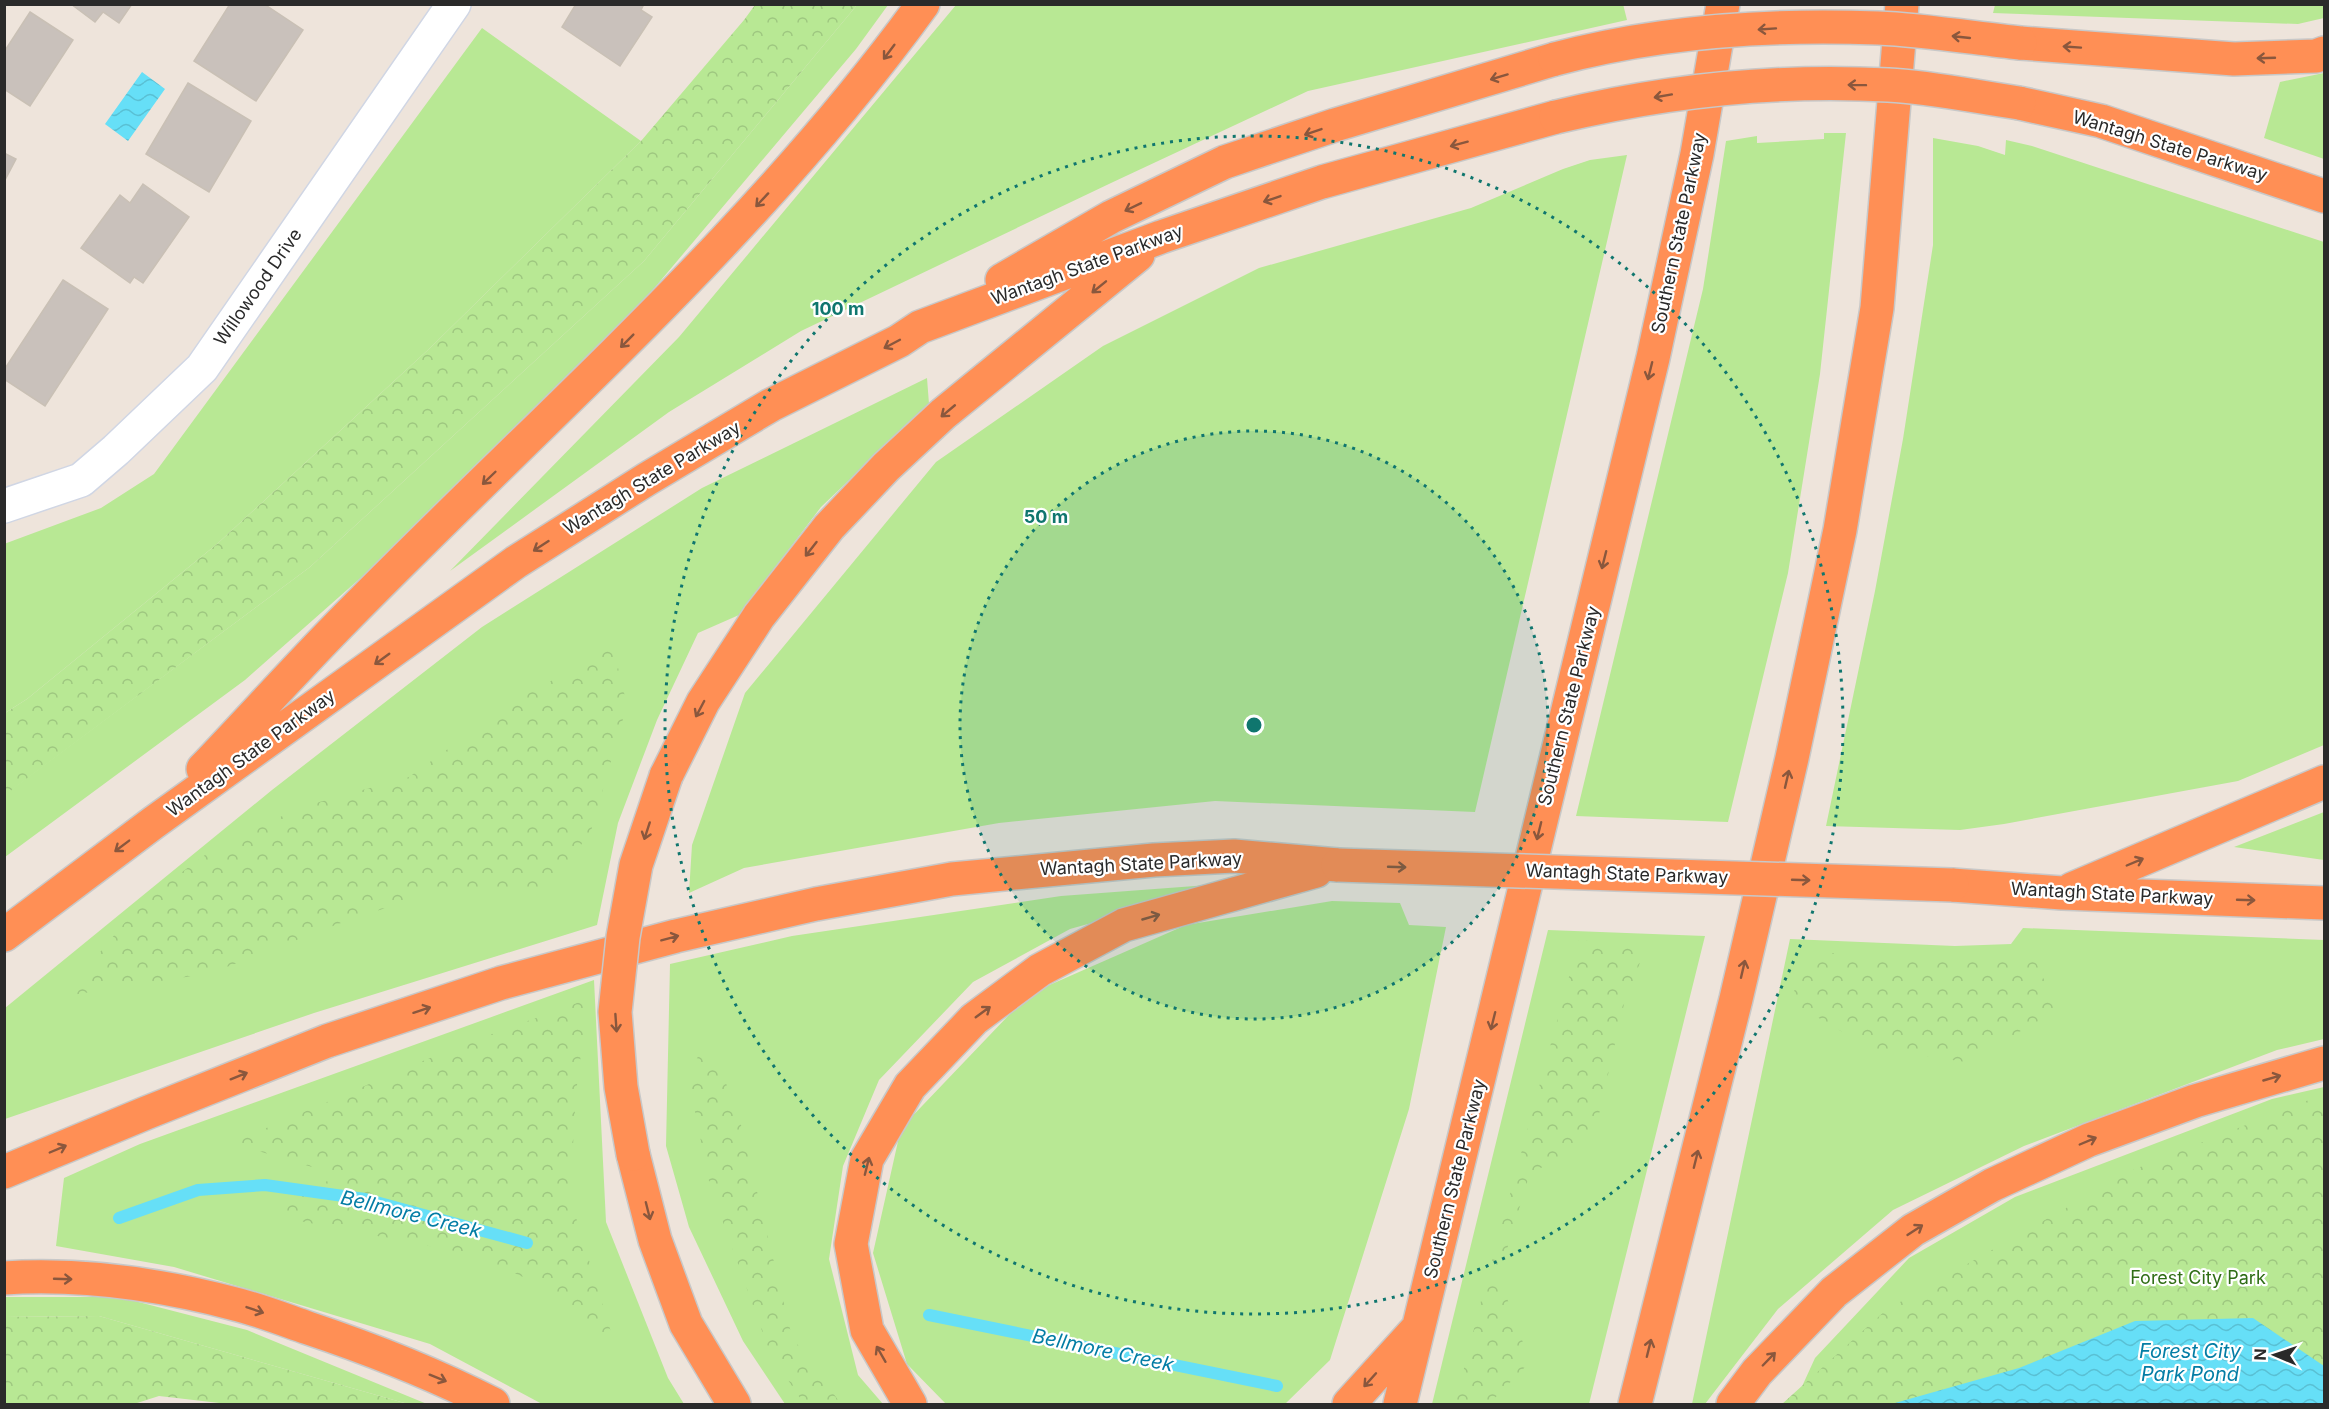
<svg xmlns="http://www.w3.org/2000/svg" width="2329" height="1409" font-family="Inter,sans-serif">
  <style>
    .grass { fill: #b8e894 }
    .forest { fill: url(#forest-crowns) }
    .water { fill: url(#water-waves) }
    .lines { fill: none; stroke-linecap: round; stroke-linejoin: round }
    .stream { stroke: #66dff7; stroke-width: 12 }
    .building { fill: #c9c1bb; stroke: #c9c0b5; stroke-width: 1.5 }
    .minor-casing { stroke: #d0d6e4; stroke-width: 36 }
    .highway-casing { stroke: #c8c8c8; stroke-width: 36 }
    .minor { stroke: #fff; stroke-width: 33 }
    .highway { stroke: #ff8f55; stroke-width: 33 }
    .highway-bridge-casing { stroke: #c8c8c8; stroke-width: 36; stroke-linecap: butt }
    .highway-bridge { stroke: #ff8f55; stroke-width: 33 }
    .oneway { stroke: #8a573d }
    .ring { fill: none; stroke: #0f766e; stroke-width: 3; stroke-dasharray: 3 6 }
    .labels { text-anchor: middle; stroke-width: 4.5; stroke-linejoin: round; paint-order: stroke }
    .street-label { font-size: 18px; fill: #2a2a2a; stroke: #fff }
    .park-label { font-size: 18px; fill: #2f6d15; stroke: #fff }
    .water-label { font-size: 20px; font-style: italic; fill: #037da5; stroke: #fff }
    .centre { fill: #0f766e; stroke: #fff; stroke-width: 3 }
    .ring-label { font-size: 18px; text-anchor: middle; font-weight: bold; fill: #0f766e; stroke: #fff; stroke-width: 4.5; stroke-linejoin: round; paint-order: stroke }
  </style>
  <defs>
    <pattern id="forest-crowns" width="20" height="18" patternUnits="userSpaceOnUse" patternTransform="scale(1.5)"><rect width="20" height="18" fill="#b8e894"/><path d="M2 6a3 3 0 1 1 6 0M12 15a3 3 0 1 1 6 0" fill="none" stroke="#9ec780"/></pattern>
    <pattern id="water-waves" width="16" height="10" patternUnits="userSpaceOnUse" patternTransform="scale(1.5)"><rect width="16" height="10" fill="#66dff7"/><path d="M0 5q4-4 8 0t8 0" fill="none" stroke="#59c0d4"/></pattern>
  </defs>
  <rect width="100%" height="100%" fill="#eee4db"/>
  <path class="grass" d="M 857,5 L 888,5 L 856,49 L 651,292 L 415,530 L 245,680 L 5,857 L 4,795 L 310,567 L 644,261 Z
    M 956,5 L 1623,4 L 1627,20 L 1308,91 L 1111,183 L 801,331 L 669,412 L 450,571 L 679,337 Z
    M 1995,5 L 2324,4 L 2324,18 L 2298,24 L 1993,13 Z
    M 482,28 L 641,141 L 430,348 L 217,544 L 27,699 L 5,713 L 4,544 L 101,508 L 154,474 Z
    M 2324,73 L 2324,159 L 2264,138 L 2280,82 Z
    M 1824,133 L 1846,133 L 1820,374 L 1788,573 L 1728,822 L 1576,816 L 1703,289 L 1726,141 L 1757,136 L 1757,143 L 1824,139 Z
    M 1933,138 L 1978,146 L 2005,155 L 2006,140 L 2032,146 L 2324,242 L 2324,745 L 2238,781 L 2004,824 L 1960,830 L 1826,826 L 1875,591 L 1903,439 L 1933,245 Z
    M 1627,155 L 1475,812 L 1215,801 L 999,823 L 744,868 L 689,893 L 692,845 L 745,693 L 936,462 L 1103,346 L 1259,268 L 1471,208 L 1563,169 L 1590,160 Z
    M 927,378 L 929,404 L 821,507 L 739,615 L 698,633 L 657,720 L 618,823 L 597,925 L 314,1013 L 5,1119 L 5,1008 L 272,790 L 482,627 L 702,488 Z
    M 2324,812 L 2324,860 L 2234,847 Z
    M 1235,883 L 1070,929 L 973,982 L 879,1080 L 843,1166 L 829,1259 L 858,1375 L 883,1404 L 785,1404 L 743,1341 L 689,1227 L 666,1146 L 670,964 L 792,936 L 1061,896 Z
    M 1332,901 L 1400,903 L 1409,925 L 1446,927 L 1409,1109 L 1330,1360 L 1285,1404 L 946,1404 L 907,1364 L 873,1253 L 901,1128 L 1029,994 L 1186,925 Z
    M 2023,928 L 2324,940 L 2324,1039 L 2277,1050 L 2024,1146 L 1893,1210 L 1778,1309 L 1705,1404 L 1692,1404 L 1790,939 L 1955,946 L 2011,944 Z
    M 1548,930 L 1705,936 L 1589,1404 L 1432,1404 Z
    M 594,980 L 606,1222 L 668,1378 L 684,1404 L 542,1404 L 430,1344 L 174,1267 L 56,1246 L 64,1178 L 140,1144 Z
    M 2324,1087 L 2324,1109 L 1794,1404 L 1815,1358 L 1909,1258 L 2015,1197 L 2272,1099 Z
    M 4,1297 L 119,1297 L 247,1330 L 427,1404 L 408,1404 L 99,1316 L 5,1317 Z"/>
  <path class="forest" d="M 755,5 L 857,5 L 644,261 L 310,567 L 5,795 L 5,713 L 27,699 L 217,544 L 430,348 L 641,141 L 744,20 Z
    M 613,647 L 627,705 L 591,831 L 548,891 L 439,890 L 338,924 L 211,973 L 72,995 L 95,958 L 143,901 L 205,855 L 298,808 L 409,777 L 516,700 Z
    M 1579,940 L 1646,947 L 1624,1004 L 1595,1132 L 1529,1176 L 1499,1276 L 1530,1362 L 1489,1404 L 1455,1404 L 1481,1301 Z
    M 1820,952 L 1927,962 L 2034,958 L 2058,1010 L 1966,1062 L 1870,1048 L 1788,1000 Z
    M 588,999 L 576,1093 L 570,1198 L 615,1345 L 557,1293 L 476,1255 L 263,1214 L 339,1175 L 231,1143 L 451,1049 Z
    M 704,1044 L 735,1100 L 792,1337 L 841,1404 L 804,1404 L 770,1353 L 710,1186 L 688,1077 Z
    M 2324,1094 L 2324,1404 L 1782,1404 L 1886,1310 L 2135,1169 Z
    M 99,1316 L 408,1404 L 228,1404 L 159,1396 L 134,1404 L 5,1404 L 5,1317 Z"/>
  <path class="water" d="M 142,72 L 165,89 L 128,141 L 105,124 Z
    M 2253,1318 L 2324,1366 L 2324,1404 L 1855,1404 L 1895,1403 L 2019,1368 L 2135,1321 Z"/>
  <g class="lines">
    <path class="stream" d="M 119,1218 L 198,1190 L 265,1185 L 365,1199 L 527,1243
      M 929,1315 L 1277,1386"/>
  </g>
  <path class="building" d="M 71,4 L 132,4 L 119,23 L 103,12 L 95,22 Z
    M 230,4 L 264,4 L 303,30 L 256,101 L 194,61 Z
    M 576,4 L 644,4 L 641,10 L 652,17 L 620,66 L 562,27 Z
    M 30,12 L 73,40 L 30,106 L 4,89 L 4,52 Z
    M 188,83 L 251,121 L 209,192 L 146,154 Z
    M 4,153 L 16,159 L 4,182 Z
    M 143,184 L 189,217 L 143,283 L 134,277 L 130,283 L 81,248 L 120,195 L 130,203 Z
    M 63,280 L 108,309 L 45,406 L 4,379 L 4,370 Z"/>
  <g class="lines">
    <defs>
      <path id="minor" d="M 4,506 L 81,480 L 116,450 L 202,368 L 454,4"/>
      <path id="highway" d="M 2020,43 L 2234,59 L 2316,56 L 2324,53
        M 2019,103 L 2101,121 L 2324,196
        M 1002,280 L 1111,217 L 1225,162 L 1335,125 L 1555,59
        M 203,769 C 248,722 292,673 337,627 C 536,423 755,236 923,4
        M 666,776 L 703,702 L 759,616 L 829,527 L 886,467 L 943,414 L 1138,255
        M 1952,885 L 2062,893 L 2324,903
        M 2072,889 L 2324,782
        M 4,935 L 153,823 L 516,562 L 647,479 L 771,405 L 899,341 L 920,327 L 1161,237 L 1322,182 L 1556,117
        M 633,1154 L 655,1240 L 686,1324 L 734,1404
        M 4,1172 L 146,1113 L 327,1041 L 501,983 L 676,936 L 816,904 L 952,879 L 1154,860 L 1234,856 L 1338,865
        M 4,1278 C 82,1273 164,1285 239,1305 C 262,1311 285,1320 308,1328 C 371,1349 434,1374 493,1404
        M 910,1404 L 867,1330 L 851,1244 L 867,1159 L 910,1086 L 974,1019 L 1040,970 L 1124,925 L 1316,871
        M 1349,1404 L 1417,1329
        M 1400,1404 L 1653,358 L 1697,154 L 1723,4
        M 1635,1404 L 1736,999 L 1792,758 L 1840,530 L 1877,308 L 1902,4
        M 1733,1404 L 1757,1372 L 1834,1292 L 1913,1230 L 1992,1185 L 2089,1140 L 2195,1101 L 2324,1063"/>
    </defs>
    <use href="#minor" class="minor-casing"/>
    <use href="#highway" class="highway-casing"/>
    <use href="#minor" class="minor"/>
    <use href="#highway" class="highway"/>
    <defs>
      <path id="highway-bridge" d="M 1555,59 C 1659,31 1771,24 1878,28 C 1925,30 1973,38 2020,43
        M 1556,117 C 1664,91 1776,79 1888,85 C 1932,87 1976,97 2019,103
        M 1338,865 L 1952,885
        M 633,1154 L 621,1087 L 615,1012 L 623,937 L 636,865 L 666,776"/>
    </defs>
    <use href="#highway-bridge" class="highway-bridge-casing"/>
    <use href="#highway-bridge" class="highway-bridge"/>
  </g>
  <defs><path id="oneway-shaft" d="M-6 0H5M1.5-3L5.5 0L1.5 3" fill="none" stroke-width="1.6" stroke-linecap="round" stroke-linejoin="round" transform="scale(1.5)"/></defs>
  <g class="oneway">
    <use href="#oneway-shaft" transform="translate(1767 29) rotate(176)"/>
    <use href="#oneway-shaft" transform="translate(1961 37) rotate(-174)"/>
    <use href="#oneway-shaft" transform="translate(2072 47) rotate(-176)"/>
    <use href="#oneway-shaft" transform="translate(889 52) rotate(127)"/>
    <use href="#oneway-shaft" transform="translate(2266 58) rotate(178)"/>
    <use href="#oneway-shaft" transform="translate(1499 77) rotate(163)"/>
    <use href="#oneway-shaft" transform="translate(1857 85) rotate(-179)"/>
    <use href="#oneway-shaft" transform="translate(1663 96) rotate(170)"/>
    <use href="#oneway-shaft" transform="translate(1313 132) rotate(161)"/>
    <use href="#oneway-shaft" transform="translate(1459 144) rotate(165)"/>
    <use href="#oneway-shaft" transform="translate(1272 199) rotate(161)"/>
    <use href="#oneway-shaft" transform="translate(762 200) rotate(133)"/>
    <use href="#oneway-shaft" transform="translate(1133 207) rotate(154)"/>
    <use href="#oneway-shaft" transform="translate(1099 287) rotate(141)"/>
    <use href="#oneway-shaft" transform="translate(627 341) rotate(135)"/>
    <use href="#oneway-shaft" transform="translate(892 344) rotate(152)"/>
    <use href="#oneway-shaft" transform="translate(1650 371) rotate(104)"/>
    <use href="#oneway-shaft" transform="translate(948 411) rotate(140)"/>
    <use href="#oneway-shaft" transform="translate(489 478) rotate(136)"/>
    <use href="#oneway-shaft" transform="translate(541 546) rotate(147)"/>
    <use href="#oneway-shaft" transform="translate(811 549) rotate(128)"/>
    <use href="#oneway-shaft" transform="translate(1604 560) rotate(104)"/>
    <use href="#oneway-shaft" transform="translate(382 659) rotate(144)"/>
    <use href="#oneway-shaft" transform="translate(700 709) rotate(118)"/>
    <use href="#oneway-shaft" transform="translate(1787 779) rotate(-77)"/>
    <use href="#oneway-shaft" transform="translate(647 831) rotate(108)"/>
    <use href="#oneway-shaft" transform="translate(1539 831) rotate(104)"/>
    <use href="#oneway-shaft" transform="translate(122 846) rotate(143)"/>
    <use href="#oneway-shaft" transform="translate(2135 862) rotate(-23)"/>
    <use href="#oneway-shaft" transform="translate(1397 867) rotate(2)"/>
    <use href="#oneway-shaft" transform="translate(1801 880) rotate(2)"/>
    <use href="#oneway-shaft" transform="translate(2246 900) rotate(2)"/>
    <use href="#oneway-shaft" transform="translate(1151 917) rotate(-16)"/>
    <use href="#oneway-shaft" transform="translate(670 938) rotate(-15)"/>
    <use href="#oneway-shaft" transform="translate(1743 969) rotate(-77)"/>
    <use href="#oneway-shaft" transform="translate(422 1010) rotate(-18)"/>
    <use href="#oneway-shaft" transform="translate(983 1012) rotate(-36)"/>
    <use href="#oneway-shaft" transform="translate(1493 1021) rotate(104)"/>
    <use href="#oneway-shaft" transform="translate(616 1023) rotate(86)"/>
    <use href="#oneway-shaft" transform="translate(239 1076) rotate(-22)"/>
    <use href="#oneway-shaft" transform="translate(2272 1078) rotate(-16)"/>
    <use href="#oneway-shaft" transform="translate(2088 1141) rotate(-23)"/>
    <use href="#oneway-shaft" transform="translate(58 1149) rotate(-23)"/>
    <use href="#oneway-shaft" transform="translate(1696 1159) rotate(-76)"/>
    <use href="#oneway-shaft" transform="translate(867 1166) rotate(-76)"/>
    <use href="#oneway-shaft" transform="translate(648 1211) rotate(76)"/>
    <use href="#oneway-shaft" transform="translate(1915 1230) rotate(-33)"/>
    <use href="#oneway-shaft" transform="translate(63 1279) rotate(2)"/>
    <use href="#oneway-shaft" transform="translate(255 1310) rotate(19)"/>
    <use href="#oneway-shaft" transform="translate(1649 1348) rotate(-76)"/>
    <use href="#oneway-shaft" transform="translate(881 1354) rotate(-120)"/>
    <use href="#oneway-shaft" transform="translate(1769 1359) rotate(-46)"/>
    <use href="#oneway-shaft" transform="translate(438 1378) rotate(22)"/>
    <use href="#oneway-shaft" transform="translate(1370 1380) rotate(132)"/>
  </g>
  <circle cx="1254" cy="725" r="294" fill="#0f766e" fill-opacity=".12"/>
  <g class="ring">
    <circle cx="1254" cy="725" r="294"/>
    <circle cx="1254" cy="725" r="589"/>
  </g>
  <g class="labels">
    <g class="street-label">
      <text transform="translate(2170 146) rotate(17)" y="6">Wantagh State Parkway</text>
      <text transform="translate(1679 233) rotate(-78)" y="6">Southern State Parkway</text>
      <text transform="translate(1087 265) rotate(-20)" y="6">Wantagh State Parkway</text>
      <text transform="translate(258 287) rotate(-55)" y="6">Willowood Drive</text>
      <text transform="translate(652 478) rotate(-31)" y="6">Wantagh State Parkway</text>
      <text transform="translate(1569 706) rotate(-76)" y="6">Southern State Parkway</text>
      <text transform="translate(251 753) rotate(-36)" y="6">Wantagh State Parkway</text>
      <text transform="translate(1141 864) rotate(-3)" y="6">Wantagh State Parkway</text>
      <text transform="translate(1627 874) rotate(2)" y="6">Wantagh State Parkway</text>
      <text transform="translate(2112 894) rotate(3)" y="6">Wantagh State Parkway</text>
      <text transform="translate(1455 1179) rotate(-76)" y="6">Southern State Parkway</text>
    </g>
    <g class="park-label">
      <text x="2198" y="1284">Forest City Park</text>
    </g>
    <g class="water-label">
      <text transform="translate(411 1214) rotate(14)" y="7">Bellmore Creek</text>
      <text transform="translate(1103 1350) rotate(12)" y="7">Bellmore Creek</text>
      <text x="2190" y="1358">Forest City<tspan x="2190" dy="23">Park Pond</tspan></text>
    </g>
  </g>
  <circle cx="1254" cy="725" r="9" class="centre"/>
  <g class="ring-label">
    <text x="838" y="315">100 m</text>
    <text x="1046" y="523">50 m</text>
  </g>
  <rect width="2329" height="1409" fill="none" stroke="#2a2a2a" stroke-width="12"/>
  <g transform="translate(2275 1355) rotate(272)" stroke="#ffffff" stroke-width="4.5" paint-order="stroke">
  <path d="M0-4.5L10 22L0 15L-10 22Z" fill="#2a2a2a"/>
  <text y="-9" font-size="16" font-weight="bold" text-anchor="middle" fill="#2a2a2a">N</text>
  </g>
</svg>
